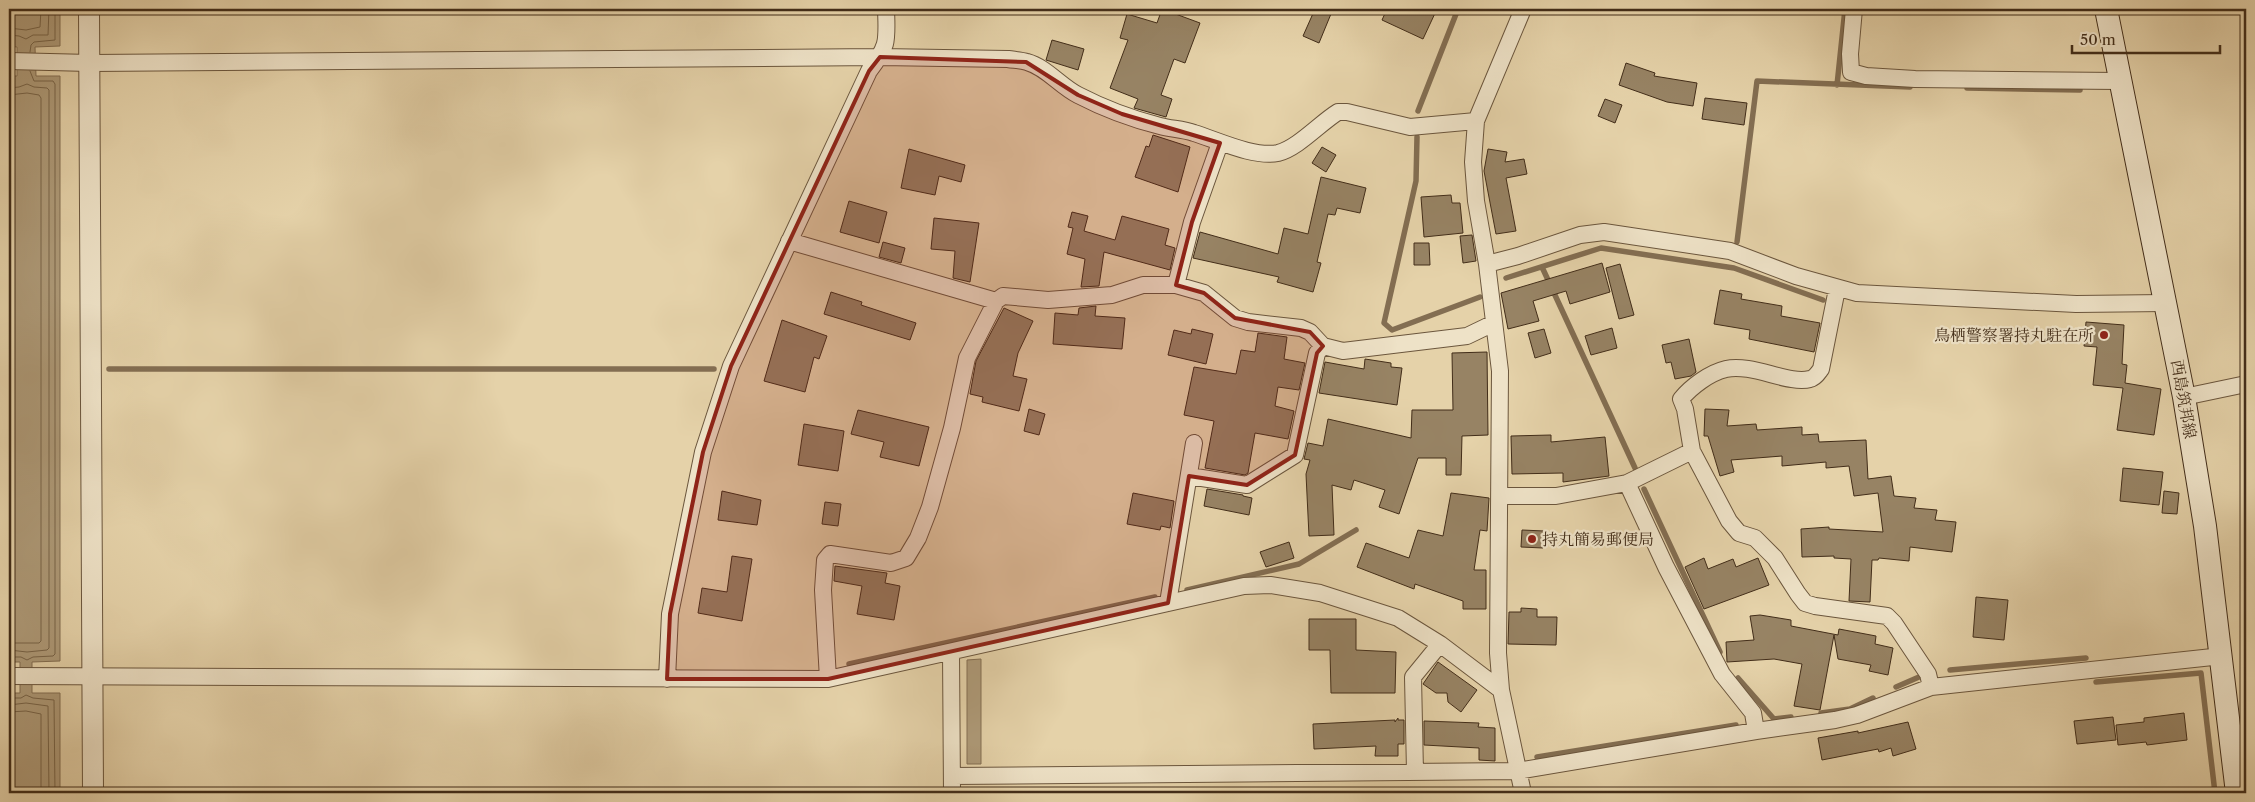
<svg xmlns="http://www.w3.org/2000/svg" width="2255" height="802" font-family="'Libre Caslon Text','Noto Serif JP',serif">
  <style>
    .water { fill: #ae9a78; stroke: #836e52 }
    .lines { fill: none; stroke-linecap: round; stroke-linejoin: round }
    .shore { stroke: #786448; stroke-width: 1 }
    .stream { stroke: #836e52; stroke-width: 5.5 }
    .building { fill: #978364; stroke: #422d19 }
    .minor-casing { stroke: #6b563d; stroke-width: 18 }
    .tertiary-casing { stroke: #6b563d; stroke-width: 22 }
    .secondary-casing { stroke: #422d19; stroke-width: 24 }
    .minor { stroke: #eee2c7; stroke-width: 16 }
    .tertiary { stroke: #eee2c7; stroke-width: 20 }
    .secondary { stroke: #eee2c7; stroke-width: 22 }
    .marked { fill: #8f2418; fill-opacity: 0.2; stroke: #8f2418; stroke-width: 4; stroke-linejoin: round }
    .poi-dot { fill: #8f2418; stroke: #eee2c7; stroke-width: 2 }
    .labels { text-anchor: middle; stroke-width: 4.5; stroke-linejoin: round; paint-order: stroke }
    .poi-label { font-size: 16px; fill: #422d19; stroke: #eee2c7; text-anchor: end }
    .street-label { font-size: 16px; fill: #422d19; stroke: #eee2c7 }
  </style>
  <rect width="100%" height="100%" fill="#e5d2a9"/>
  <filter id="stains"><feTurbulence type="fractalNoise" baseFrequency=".004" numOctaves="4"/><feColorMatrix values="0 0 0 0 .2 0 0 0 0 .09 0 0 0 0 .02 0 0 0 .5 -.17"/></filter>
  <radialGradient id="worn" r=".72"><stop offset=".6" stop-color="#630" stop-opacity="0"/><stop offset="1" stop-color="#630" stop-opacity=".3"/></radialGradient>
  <path class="water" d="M 9,9 L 60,9 L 60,46 L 35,47 L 36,76 L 60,76 L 60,661 L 32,662 L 32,693 L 60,693 L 60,793 L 9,793 L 9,693 L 20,693 L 20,662 L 9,662 L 9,76 L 17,76 L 17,47 L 9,46 Z
    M 981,659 L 981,764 L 967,764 L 967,660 Z"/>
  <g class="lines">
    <path class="shore" d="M 9,28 L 26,30 L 40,27 L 41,9
      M 9,35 L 19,36 L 26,39 L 33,35 L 48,35 L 49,9
      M 30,52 L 31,45 L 34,42 L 55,40 L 55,9
      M 9,88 L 19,87 L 27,84 L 34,87 L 47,88 L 49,90 L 49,648 L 47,650 L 27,652 L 9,650
      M 9,95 L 27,93 L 39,95 L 41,98 L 41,641 L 39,643 L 9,643
      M 9,657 L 21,657 L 27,660 L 33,657 L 53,656 L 55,654 L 55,84 L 53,81 L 34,81 L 30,71
      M 9,698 L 21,698 L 26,695 L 33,698 L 54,700 L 55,793
      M 9,705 L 26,703 L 48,706 L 49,793
      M 9,712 L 26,711 L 41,714 L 41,793"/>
    <path class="stream" d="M 1837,85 L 1845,9
      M 1967,88 L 2080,90
      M 1418,111 L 1458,9
      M 1417,137 L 1416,181 L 1384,323 L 1392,330 L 1480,297
      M 1737,242 L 1757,81 L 1910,87
      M 1542,267 L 1635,468
      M 1506,278 L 1601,248 L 1734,268 L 1823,300
      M 109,369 L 714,369
      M 1644,489 L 1720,652
      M 1187,590 L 1299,564 L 1356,530
      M 849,664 L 1155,597
      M 1950,670 L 2086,658
      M 1738,678 L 1774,719 L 1791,717
      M 2096,682 L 2201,673 L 2215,793
      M 1896,687 L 1919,677
      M 1821,713 L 1850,709 L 1873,698
      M 1537,757 L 1736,725"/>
  </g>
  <path class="building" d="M 1162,9 L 1200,23 L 1185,63 L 1174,59 L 1161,95 L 1172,99 L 1166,117 L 1134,108 L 1138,99 L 1110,88 L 1128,40 L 1120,38 L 1127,14 L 1157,23 Z
    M 1315,9 L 1333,9 L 1319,43 L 1303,36 Z
    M 1387,9 L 1437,9 L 1423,39 L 1382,20 Z
    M 1052,40 L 1084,49 L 1078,70 L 1046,60 Z
    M 1626,63 L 1655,73 L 1654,76 L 1697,83 L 1693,106 L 1667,102 L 1619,85 Z
    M 1705,98 L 1747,103 L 1744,125 L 1702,119 Z
    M 1605,99 L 1622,105 L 1615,123 L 1598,116 Z
    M 1153,135 L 1190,147 L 1178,192 L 1135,177 L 1146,146 L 1149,147 Z
    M 1322,147 L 1336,155 L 1326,172 L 1312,163 Z
    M 909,149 L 965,165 L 961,182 L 939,176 L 935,195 L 901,188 Z
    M 1488,149 L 1507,152 L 1505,162 L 1524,159 L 1527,174 L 1506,178 L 1516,231 L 1496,234 L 1484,171 Z
    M 1321,177 L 1366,188 L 1360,213 L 1337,208 L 1335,215 L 1328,214 L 1317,262 L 1321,263 L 1313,292 L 1277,282 L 1279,277 L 1193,258 L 1200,232 L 1278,254 L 1284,228 L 1308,234 Z
    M 1451,195 L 1452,203 L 1460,203 L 1463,233 L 1424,237 L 1421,197 Z
    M 849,201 L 887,212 L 879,243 L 840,232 Z
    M 1072,212 L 1088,216 L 1084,231 L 1115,240 L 1122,216 L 1169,229 L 1165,245 L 1175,248 L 1170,270 L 1104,252 L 1099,286 L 1081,287 L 1085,259 L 1067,254 L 1073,228 L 1068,227 Z
    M 934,218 L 979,223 L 970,282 L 953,278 L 955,251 L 931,249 Z
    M 1472,235 L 1476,261 L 1463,263 L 1460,236 Z
    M 883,242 L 905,248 L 901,263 L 879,257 Z
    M 1414,243 L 1429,243 L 1430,265 L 1414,265 Z
    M 1602,263 L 1610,292 L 1570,304 L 1566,291 L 1533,301 L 1539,321 L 1508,329 L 1501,293 Z
    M 1620,264 L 1634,315 L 1619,319 L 1606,268 Z
    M 1720,290 L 1742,294 L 1741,299 L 1782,306 L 1781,316 L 1820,323 L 1814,352 L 1749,339 L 1750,330 L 1714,324 Z
    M 831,292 L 862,302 L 861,305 L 916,323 L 910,340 L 824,314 Z
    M 1096,306 L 1095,316 L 1125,318 L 1122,349 L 1053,344 L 1055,313 L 1078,315 L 1079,308 Z
    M 1004,308 L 1033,321 L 1018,353 L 1013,376 L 1027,379 L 1019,411 L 982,402 L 983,397 L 970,394 L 976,361 Z
    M 782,320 L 827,336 L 819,359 L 814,357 L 805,392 L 764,381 Z
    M 2086,322 L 2124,325 L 2122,364 L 2127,365 L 2125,383 L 2161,389 L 2154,435 L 2117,430 L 2123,388 L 2093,385 L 2097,347 L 2084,346 Z
    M 1612,328 L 1617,348 L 1591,355 L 1585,336 Z
    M 1192,329 L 1213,334 L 1206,364 L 1168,355 L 1174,330 L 1191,334 Z
    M 1544,329 L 1551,353 L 1535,358 L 1528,333 Z
    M 1258,333 L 1287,337 L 1284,359 L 1305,363 L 1299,390 L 1278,387 L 1275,406 L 1294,411 L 1288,439 L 1255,433 L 1248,473 L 1245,475 L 1205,468 L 1214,421 L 1184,415 L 1194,367 L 1236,374 L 1241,350 L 1255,352 Z
    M 1689,339 L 1696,372 L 1691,376 L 1675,379 L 1671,362 L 1666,363 L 1662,345 Z
    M 1487,352 L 1488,435 L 1462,436 L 1461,475 L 1446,475 L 1446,458 L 1418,458 L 1399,514 L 1379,507 L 1385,490 L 1354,480 L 1351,490 L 1332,485 L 1334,535 L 1309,536 L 1306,474 L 1310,460 L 1304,459 L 1308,443 L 1323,446 L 1328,419 L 1411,438 L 1412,410 L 1453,410 L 1452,353 Z
    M 1365,359 L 1391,363 L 1391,367 L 1402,368 L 1397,405 L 1319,393 L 1325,362 L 1364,369 Z
    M 1029,409 L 1045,414 L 1039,435 L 1024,431 Z
    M 1705,409 L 1729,410 L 1727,426 L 1756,424 L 1757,430 L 1802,427 L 1802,435 L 1818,434 L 1819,442 L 1866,440 L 1868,479 L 1891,476 L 1894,496 L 1916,498 L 1914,508 L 1937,510 L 1935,520 L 1956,522 L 1952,552 L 1910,547 L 1909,561 L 1879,558 L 1878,560 L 1872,560 L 1870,602 L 1849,601 L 1851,559 L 1834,558 L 1834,556 L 1802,557 L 1801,529 L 1829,527 L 1829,529 L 1883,532 L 1878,493 L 1854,496 L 1849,466 L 1826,468 L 1826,462 L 1782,466 L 1782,456 L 1731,460 L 1734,472 L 1720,476 L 1708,436 L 1704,436 Z
    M 858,410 L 929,427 L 919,466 L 880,457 L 884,442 L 851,434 Z
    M 804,424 L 844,431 L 838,471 L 798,465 Z
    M 1551,435 L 1551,442 L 1605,437 L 1609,476 L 1563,482 L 1563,473 L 1512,474 L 1511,436 Z
    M 2123,468 L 2163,472 L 2159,505 L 2120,501 Z
    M 1207,489 L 1243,495 L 1243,496 L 1252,498 L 1249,515 L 1204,506 Z
    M 722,491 L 761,500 L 757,525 L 718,520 Z
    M 2164,491 L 2179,493 L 2177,514 L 2162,513 Z
    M 1133,493 L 1174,501 L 1170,528 L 1161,526 L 1160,530 L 1127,524 Z
    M 1451,493 L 1489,498 L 1487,531 L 1480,530 L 1474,570 L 1486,570 L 1486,609 L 1463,609 L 1463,601 L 1415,584 L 1414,589 L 1357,567 L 1366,543 L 1409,558 L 1418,530 L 1443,536 Z
    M 825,502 L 841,504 L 838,526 L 822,524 Z
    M 1522,530 L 1544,531 L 1543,548 L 1521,547 Z
    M 1289,542 L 1294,558 L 1266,567 L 1260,552 Z
    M 732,556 L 752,559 L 742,621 L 698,613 L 702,588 L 727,592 Z
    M 1704,558 L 1708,569 L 1733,559 L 1736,567 L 1758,558 L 1769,585 L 1704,609 L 1685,567 Z
    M 835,566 L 887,573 L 885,583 L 900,586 L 894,620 L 857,614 L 862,586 L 834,581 Z
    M 1976,597 L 2008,600 L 2004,640 L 1973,637 Z
    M 1521,608 L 1537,609 L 1537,617 L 1557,617 L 1556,645 L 1508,644 L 1509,612 L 1521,612 Z
    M 1760,615 L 1791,620 L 1791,626 L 1838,635 L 1839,629 L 1876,636 L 1875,644 L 1893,648 L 1888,675 L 1869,671 L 1871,665 L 1838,659 L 1834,635 L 1820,710 L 1794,706 L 1802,664 L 1774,659 L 1727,662 L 1726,642 L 1754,640 L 1750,616 Z
    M 1309,619 L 1356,619 L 1356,650 L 1396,652 L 1395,693 L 1331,693 L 1330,650 L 1309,650 Z
    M 1438,662 L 1477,690 L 1461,712 L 1448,702 L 1447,693 L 1436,693 L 1423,684 Z
    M 2184,713 L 2187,740 L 2147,745 L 2146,742 L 2118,745 L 2116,725 L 2144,722 L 2144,718 Z
    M 2113,717 L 2116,740 L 2077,744 L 2074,721 Z
    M 1398,718 L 1398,720 L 1404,720 L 1404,744 L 1398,744 L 1398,756 L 1375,756 L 1376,746 L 1314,749 L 1313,724 L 1395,720 L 1395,722 Z
    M 1424,721 L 1479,723 L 1478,727 L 1495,728 L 1495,761 L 1479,760 L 1479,748 L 1424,745 Z
    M 1908,722 L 1916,749 L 1893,756 L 1891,748 L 1879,752 L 1878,749 L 1822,760 L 1818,738 L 1858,731 L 1858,733 Z"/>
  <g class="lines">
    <defs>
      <path id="minor" d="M 1523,9 L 1476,121 L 1473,162 L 1476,201 L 1487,264 L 1500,371 L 1498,653 L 1501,690 L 1523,793
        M 1854,9 L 1850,54 L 1851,72 L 1866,76 L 1915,79 L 2120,81
        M 9,61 L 90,63 L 880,57 L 1008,59 C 1014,60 1021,60 1027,62 C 1046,67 1060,86 1078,95 C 1103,108 1132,119 1160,126 C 1171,129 1183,129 1194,133 C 1217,140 1254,158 1278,153 C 1298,148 1320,123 1338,112 L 1347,112 L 1410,127 L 1476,121
        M 789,241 L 996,301
        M 1487,264 L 1518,256 L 1580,235 L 1604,232 L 1730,251 L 1796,276 L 1857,293 L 2076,304 L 2165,303
        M 1176,285 L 1192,222 L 1220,143
        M 1837,289 L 1821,369 C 1818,373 1815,378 1810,379 C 1789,385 1752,363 1726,369 C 1709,373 1691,387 1681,399 L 1685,409 L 1692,451 L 1729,521 L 1739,533 L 1755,538 L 1775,558 L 1798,594 L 1805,603 L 1815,606 L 1887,616 L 1894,623 L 1928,674 L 1931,687
        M 2184,397 L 2246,384
        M 1189,476 L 1247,485 L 1295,455 L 1317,353 L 1323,346
        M 1627,483 L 1666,567 L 1722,674 L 1753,713 L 1756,731
        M 1500,496 L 1556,496 L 1627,483 L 1692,451
        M 1168,603 L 1194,443
        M 951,652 L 952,793
        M 9,676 L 828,679 L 1244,586 L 1270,585 L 1320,593 L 1398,618 L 1440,644 L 1501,690
        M 667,679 L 670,614 L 703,452 L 731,366 L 869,71 C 889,45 887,41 886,9
        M 828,679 L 823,590 L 825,560 L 830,554 L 891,563 L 906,558 L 918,538 L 930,507 L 952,428 L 967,358 L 996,301 L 1003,296 L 1048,300 L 1112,295 L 1143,285 L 1176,285 L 1204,293 L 1235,318 L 1248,322 L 1301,328 L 1310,332 L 1323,346 L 1343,351 L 1467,336 L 1494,323
        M 1415,772 L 1413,677 L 1440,644
        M 952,776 L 1517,771 L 1756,731 L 1835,720 L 1857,715 L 1931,687 L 2222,656"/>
      <path id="tertiary" d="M 89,9 L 93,793"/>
      <path id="secondary" d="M 2106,9 L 2184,397 L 2205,526 L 2237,793"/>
    </defs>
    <use href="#minor" class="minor-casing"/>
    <use href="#tertiary" class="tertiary-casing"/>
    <use href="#secondary" class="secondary-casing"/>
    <use href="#minor" class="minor"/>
    <use href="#tertiary" class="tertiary"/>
    <use href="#secondary" class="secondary"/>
  </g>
  <path class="marked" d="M 880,57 L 1026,62 L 1078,95 L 1122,114 L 1220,143 L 1192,222 L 1176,285 L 1204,293 L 1235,318 L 1310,332 L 1323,346 L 1317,353 L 1295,455 L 1247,485 L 1189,476 L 1168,603 L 828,679 L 667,679 L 670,614 L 703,452 L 731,366 L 869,71 Z"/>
  <g class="poi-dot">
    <circle cx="2104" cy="335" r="5"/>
    <circle cx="1532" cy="539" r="5"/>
  </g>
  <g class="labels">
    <g class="poi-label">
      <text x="2094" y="341">鳥栖警察署持丸駐在所</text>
      <text x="1542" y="545" text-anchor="start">持丸簡易郵便局</text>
    </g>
    <g class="street-label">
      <text transform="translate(2184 399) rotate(80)" y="6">西島筑邦線</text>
    </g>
  </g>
  <rect width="2255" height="802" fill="none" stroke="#e5d2a9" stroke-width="30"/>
  <rect x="10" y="10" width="2235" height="782" fill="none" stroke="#422d19" stroke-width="2.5"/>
  <rect x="15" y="15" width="2225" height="772" fill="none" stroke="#422d19"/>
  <path d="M2072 45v8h148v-8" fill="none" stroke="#422d19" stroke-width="2.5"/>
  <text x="2080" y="45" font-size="15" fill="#422d19" stroke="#eee2c7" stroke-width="4" paint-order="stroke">50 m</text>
  <rect width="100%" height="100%" filter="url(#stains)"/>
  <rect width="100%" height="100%" fill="url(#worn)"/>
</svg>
